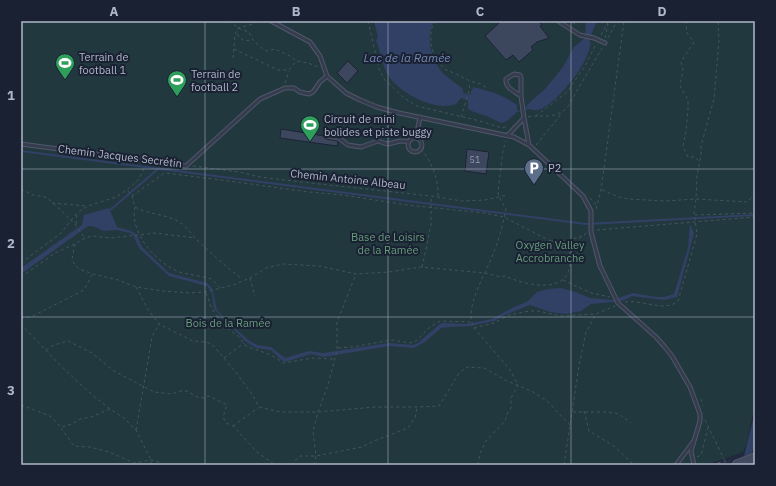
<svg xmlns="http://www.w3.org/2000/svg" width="776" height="486" font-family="'IBM Plex Sans',sans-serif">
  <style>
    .green { fill: #22383f }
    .water { fill: #314065 }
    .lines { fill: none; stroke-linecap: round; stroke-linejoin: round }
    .stream { stroke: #314065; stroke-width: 2 }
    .building { fill: #3c475d; stroke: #1c2335 }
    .service-casing { stroke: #505769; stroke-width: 5 }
    .secondary-casing { stroke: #505769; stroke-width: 11 }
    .path { stroke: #40555c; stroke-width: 1; stroke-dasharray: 3 3; stroke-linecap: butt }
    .service { stroke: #353c4e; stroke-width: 3 }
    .secondary { stroke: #424a61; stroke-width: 9 }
    .grid { fill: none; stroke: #b0b7c9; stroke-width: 1; stroke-opacity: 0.55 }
    .labels { text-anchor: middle; stroke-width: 4; stroke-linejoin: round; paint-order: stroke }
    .number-label { font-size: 9px; fill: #939bae }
    .poi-label { font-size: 11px; fill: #b0b7c9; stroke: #1a2133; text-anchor: start }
    .street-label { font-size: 11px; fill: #b0b7c9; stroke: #1a2133 }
    .park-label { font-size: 11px; fill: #659d79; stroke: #1a2133 }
    .water-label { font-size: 12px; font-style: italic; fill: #7488b4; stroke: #1a2133 }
    .neatline { fill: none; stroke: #b0b7c9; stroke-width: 1.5 }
    .grid-label { font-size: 13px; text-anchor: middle; font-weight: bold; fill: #b0b7c9 }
  </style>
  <rect width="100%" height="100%" fill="#20293e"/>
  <path class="green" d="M 21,21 L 755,21 L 755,403 L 747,443 L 743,452 L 706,465 L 21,465 Z"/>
  <path class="water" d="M 374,21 L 434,21 C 425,38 431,56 441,71 C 445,76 457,84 463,89 L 463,93 L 470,95 L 473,87 C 489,91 504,95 517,105 L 517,111 L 525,109 L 527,105 L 545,89 L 563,67 L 574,47 L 585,38 L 586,21 L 601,21 L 596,23 L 589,40 L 591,43 C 589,52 585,61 580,69 C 572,82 554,103 541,109 C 537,111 533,110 529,109 L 517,112 L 508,120 L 502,123 C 495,121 490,117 484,115 C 478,113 473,112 468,109 L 468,100 L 461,98 L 456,104 C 452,105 448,106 444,106 C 427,106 400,92 390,78 C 382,68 381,52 376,40 L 378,37 Z
    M 109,208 L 117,227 L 131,231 L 137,235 L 142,247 L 169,273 L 207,283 L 212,288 L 217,310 L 226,320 L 247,339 L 257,345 L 271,347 L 285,358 L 309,351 L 323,353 L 389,343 L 413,345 L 418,343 L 440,324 L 444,323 L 466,324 L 492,319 L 510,309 L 528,301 L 537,292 L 548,289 L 561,288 L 578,293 L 590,298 L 612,300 L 633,293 L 656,297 L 664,297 L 674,294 L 688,248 L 689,237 L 690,224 L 694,233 L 677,297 L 664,300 L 632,296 L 622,301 L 591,304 L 581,311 L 566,314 L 550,312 L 530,305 L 505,315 L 494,321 L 471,326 L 449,327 L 441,328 L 425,342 L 414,348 L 389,346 L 324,357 L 311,354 L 285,362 L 280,359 L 271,350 L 256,348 L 245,341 L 214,309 L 212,293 L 207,286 L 169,276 L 139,248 L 133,235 L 130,233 L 117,230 L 104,231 L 92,226 L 88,226 L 21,274 L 21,268 L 82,225 L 84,215 Z
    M 755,412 L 755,440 L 752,453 L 744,456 Z"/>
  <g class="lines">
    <path class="stream" d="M 21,151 L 586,224 L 755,215
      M 108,212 L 159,168"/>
  </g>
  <path class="building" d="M 501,21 L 538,21 L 542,25 L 540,26 L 549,38 L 537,42 L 531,47 L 533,50 L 519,62 L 513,55 L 506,60 L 485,36 Z
    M 348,61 L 358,71 L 347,83 L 337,73 Z
    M 281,129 L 324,136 L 326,139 L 338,141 L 337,146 L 280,138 Z
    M 467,149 L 489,152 L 486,174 L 465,171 Z"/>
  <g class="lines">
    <defs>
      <path id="service" d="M 271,21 L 310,42 L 320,56 L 327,76 L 346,93 L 360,100 L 377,107 L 399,113 L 514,137 L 529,145 L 583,196 L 591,211 L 591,232 L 600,266 L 618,303 L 656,337 L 664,346 L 672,356 L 690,387 L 700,414 L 700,421 L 691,451 L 694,465
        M 558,21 L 580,35 L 594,38 L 605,43
        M 524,118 L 529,145
        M 508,135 L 524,118 L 521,96 L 521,78 L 520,75 L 514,74 L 506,79 C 505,88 514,91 521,96
        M 327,136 L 339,138 L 348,145 L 361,147 L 378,141 L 387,144 C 396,143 400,139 408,142
        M 416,138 L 420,117
        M408 145a7 7 0 1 1 14 0a7 7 0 1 1-14 0Z
        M 21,144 L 186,166 L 260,99 L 285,88 L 294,88 L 300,92 L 309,94 L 313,92 L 320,82 L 327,76
        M 676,465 L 693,442"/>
      <path id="secondary" d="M 737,465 L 755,458"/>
    </defs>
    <use href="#service" class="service-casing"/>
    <use href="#secondary" class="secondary-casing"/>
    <path class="path" d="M 229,21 L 240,29 L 249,32 L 253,40 L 263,49 L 267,51 L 275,49 L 290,56 L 296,61 L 308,63 L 318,67
      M 368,21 L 379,69 L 384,79 L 404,98 L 417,106 L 480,121 L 502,128 L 508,126
      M 436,21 L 431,29 L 431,44 L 434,56 L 438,63 L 446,70 L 454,73 L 470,81 L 481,84 L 488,89
      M 574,21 L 574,25
      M 688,21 L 686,24 L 687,33 L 694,42 L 681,62 L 683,70 L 680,86 L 688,100 L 688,110 L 686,131 L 683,146 L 688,157 L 695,157 L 699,161
      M 237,34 C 242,41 244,41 252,40
      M 601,35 L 609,21
      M 605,38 L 608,24
      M 608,38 L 617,21
      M 234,49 L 278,70 L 289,70 L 296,61
      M 233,58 L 235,35 L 238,28 L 253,24 L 257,21
      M 285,83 L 289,71
      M 536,116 L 567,92 L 585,66 L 596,44
      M 461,117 L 469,91 L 470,82
      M 528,117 C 544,114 553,120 567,108 L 602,48
      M 536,145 L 559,117 L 561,113
      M 421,149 C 432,162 439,180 438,197
      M 193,166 L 239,172 L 260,177 L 301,182 L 431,196 L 462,201 L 485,200 L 507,195
      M 21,189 L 33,195 L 45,197 L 52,202 L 75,224 L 84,237
      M 602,190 L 619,197 L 629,199 L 664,201 L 696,199 L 747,202 L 755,194
      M 128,191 L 132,196 L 135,207 C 149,215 168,214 181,223 C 187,227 191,234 196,239 C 211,253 226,267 242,279
      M 132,196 L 163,174 L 166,173 L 229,181 L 309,192 L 343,195 L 407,205 L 484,213 L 504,217 L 558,245 L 571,254
      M 590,198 L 596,205
      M 52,203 L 87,206
      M 135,207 C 129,232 156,262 177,271 C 186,275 205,276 211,279 C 214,281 217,285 220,288
      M 596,209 L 601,190 L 624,21
      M 695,215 L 755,213
      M 76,224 L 77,213
      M 597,230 L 755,217
      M 550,241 L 566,241 L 582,236
      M 75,244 L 72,259 L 75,265 L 79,269 L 93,274 L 118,280 L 136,287 L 163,291 L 190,293 L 205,292 L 233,285 L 250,278 L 266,268 L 283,264 L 319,266 L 356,274 L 389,272 L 421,267 L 485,273 L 501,277 L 505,276 C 520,283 558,294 568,273 C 569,271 569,267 570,264 C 571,252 575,239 587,233
      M 21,263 L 61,233 L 77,213 L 88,206 L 116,197 L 127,190 L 139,179 L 145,167
      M 422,267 L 427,245 L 431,224 L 431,197
      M 21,277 L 55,253 L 75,244 L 85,238 L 92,236 L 111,238 L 155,233 L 195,238
      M 250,278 L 255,296
      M 563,280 L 591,293 L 610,297
      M 136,287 L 147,308 L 159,324 L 193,341 L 206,342 L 212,344 L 234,370 L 252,394 L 259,407 L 280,412 L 318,412 L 375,407 L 417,407 L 439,406 L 459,373 L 467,367 L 484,368 L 505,380 L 533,392 L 548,402 L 570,425
      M 206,293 L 212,309 L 224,326 L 238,336 L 246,346 L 271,355 L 284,363 L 312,358 L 334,359
      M 625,302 C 642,299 664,313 678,301 L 697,234 L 694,213 L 696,199 L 697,175 L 701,156 L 701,146 L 714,99 L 719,41 L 718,21
      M 21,318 L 31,317 L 84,290 L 92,275
      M 21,324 C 49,354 77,384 110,409
      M 474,328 L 494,323 L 509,315 L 529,311 L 538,311 L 561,316 L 596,314 L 615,306
      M 338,348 L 352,347 L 392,340 L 410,343 L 416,341 L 430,327 L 440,321 L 470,322
      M 46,350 L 54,345 L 68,341 L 92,353 L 114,371 L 154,392 L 172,394 L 180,391 L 187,391 L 197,397 L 202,398 L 209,396 L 227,405 L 223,417 L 226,423 L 233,426 L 257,452 L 275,465
      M 224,358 L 244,343
      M 701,399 L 703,406
      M 21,405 L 50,416 L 61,427 L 72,424 L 80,419 L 91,417 L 110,409 L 124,418 L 136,430 L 151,460 L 151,465
      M 584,411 L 589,431 L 614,446 L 634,465
      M 573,412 L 607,412 L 619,414 L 631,423
      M 705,420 L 725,461
      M 233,426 L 258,408
      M 61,428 L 74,446 L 90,447 L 109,452 L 134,463 L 151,460 L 159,462 L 162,465
      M 136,430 L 152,337 L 159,324
      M 697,457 L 701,455 L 708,428
      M 291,465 L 300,456 L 316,456 L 362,447 L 374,441 L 408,428 L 415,418 L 417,408
      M 314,465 L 316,456 L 313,431 L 318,412 L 328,385 L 337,350 L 337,322 L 356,274
      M 478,465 L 480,453 L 486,441 L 505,421 L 507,414 L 511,408 L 511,398 L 518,385 L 511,371 L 474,328 C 463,308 486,274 493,254 C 499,240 503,224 506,209 L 499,197 L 498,192 L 503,150 L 506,141
      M 564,465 L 579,366 L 586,332 L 596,314
      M 712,465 L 717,463 L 730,461"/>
    <use href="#service" class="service"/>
    <use href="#secondary" class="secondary"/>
  </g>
  <path class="grid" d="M 205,21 L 205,465M 388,21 L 388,465M 571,21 L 571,465M 21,169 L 755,169M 21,317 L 755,317"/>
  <defs>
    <symbol id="stadium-pin" viewBox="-11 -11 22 30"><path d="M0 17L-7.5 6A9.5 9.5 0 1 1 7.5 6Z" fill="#2e9e5b" stroke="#1a2133"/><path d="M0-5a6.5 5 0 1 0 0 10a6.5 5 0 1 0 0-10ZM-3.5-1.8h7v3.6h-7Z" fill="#fff"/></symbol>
    <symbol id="parking-pin" viewBox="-11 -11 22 30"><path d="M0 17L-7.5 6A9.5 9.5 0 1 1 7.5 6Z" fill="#5c6f8a" stroke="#1a2133"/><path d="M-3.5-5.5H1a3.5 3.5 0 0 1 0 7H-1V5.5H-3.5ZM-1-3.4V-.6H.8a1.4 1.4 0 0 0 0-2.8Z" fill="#fff"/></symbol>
  </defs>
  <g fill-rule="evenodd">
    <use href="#stadium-pin" x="54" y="52" width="22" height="30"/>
    <use href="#stadium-pin" x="166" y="69" width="22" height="30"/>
    <use href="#stadium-pin" x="299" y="114" width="22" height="30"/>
    <use href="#parking-pin" x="523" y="157" width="22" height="30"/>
  </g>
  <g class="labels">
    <g class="number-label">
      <text x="475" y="163">51</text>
    </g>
    <g class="poi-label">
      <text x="79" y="61">Terrain de<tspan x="79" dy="13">football 1</tspan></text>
      <text x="191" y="78">Terrain de<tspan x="191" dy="13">football 2</tspan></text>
      <text x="324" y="123">Circuit de mini<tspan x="324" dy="13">bolides et piste buggy</tspan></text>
      <text x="548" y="172">P2</text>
    </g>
    <g class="street-label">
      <text transform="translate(120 156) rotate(7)" y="4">Chemin Jacques Secrétin</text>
      <text transform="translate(348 179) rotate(6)" y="4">Chemin Antoine Albeau</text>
    </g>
    <g class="park-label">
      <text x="388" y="241">Base de Loisirs<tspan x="388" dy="13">de la Ramée</tspan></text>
      <text x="550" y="249">Oxygen Valley<tspan x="550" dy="13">Accrobranche</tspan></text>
      <text x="228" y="327">Bois de la Ramée</text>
    </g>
    <g class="water-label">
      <text x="407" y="62">Lac de la Ramée</text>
    </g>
  </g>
  <rect width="776" height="486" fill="none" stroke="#1a2133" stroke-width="44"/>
  <rect x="22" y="22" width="732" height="442" class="neatline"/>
  <g class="grid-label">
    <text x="114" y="16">A</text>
    <text x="296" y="16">B</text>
    <text x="480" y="16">C</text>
    <text x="662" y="16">D</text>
    <text x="11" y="100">1</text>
    <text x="11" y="248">2</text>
    <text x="11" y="395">3</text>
  </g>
</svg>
